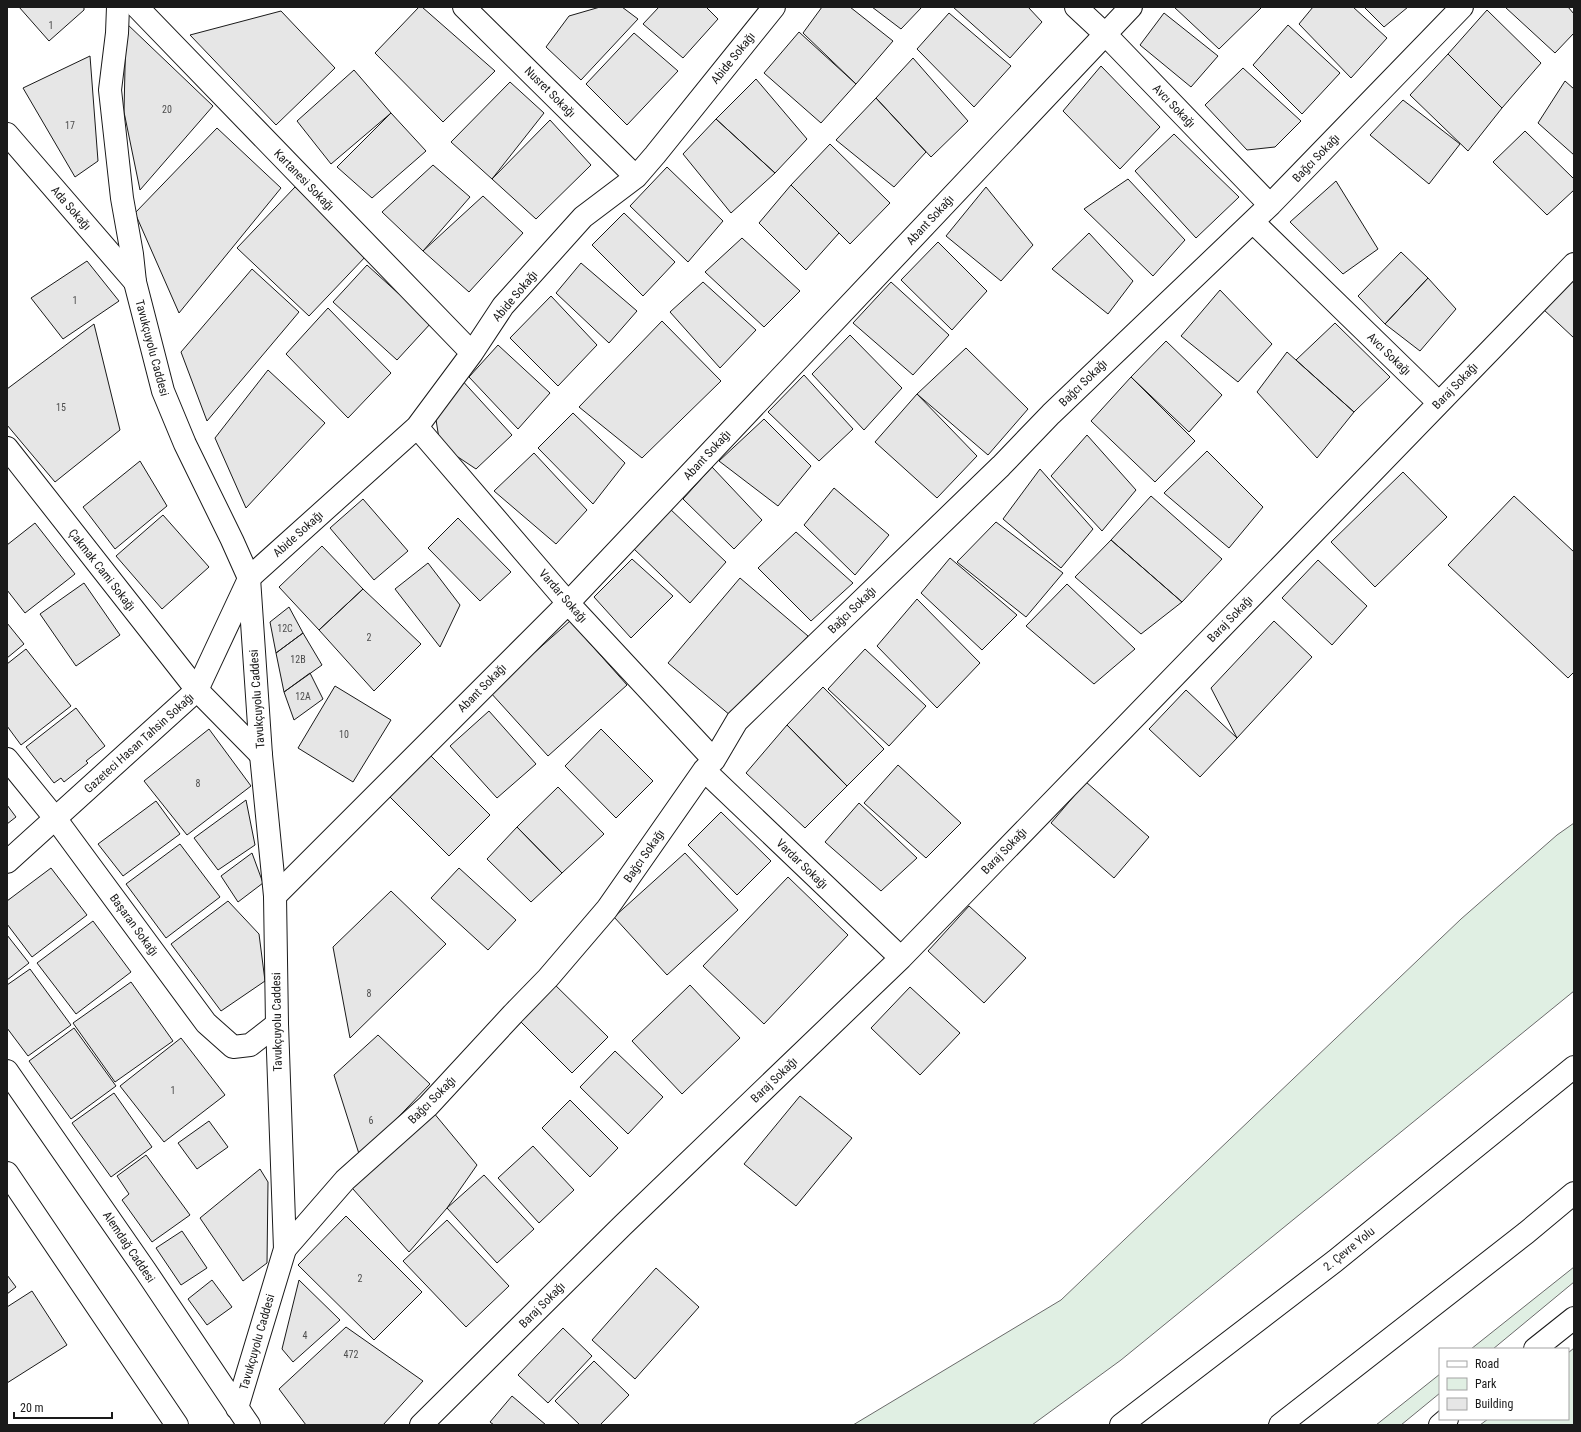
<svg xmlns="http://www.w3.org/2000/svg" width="1581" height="1432" font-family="'Roboto Condensed',sans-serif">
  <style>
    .green { fill: #e0efe3; stroke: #6a6a6a }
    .building { fill: #e6e6e6; stroke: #1a1a1a }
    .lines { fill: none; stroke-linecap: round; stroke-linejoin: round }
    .minor-casing { stroke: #1a1a1a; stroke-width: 24 }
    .major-casing { stroke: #1a1a1a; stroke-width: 24 }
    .highway-casing { stroke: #1a1a1a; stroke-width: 24 }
    .minor { stroke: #fff; stroke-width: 22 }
    .major { stroke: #fff; stroke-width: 22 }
    .highway { stroke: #fff; stroke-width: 22 }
    .labels { text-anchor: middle; stroke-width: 3; stroke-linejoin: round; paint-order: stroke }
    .number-label { font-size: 10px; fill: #4d4d4d }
    .street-label { font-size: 12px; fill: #1a1a1a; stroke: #fff }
  </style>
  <rect width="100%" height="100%" fill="#fff"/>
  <path class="green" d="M 1574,823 L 1574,991 L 1121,1360 L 1032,1425 L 853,1425 L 1061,1300 L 1461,919 L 1557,835 Z
    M 1574,1267 L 1574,1282 L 1493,1349 L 1471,1349 Z
    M 1574,1348 L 1574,1425 L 1480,1425 L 1488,1419 L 1568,1419 L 1568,1353 Z
    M 1440,1374 L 1440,1393 L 1401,1425 L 1376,1425 Z"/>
  <path class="building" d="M 19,7 L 84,7 L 84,10 L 49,41 Z
    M 419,7 L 422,7 L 495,71 L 443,122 L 375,53 Z
    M 600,7 L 622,7 L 638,19 L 581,80 L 546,47 L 569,16 Z
    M 659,7 L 706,7 L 718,19 L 683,58 L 643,24 Z
    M 822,7 L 850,7 L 893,41 L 856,84 L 803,33 Z
    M 872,7 L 922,7 L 901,29 Z
    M 953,7 L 1028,7 L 1042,22 L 1010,58 Z
    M 1174,7 L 1262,7 L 1219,49 Z
    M 1313,7 L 1353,7 L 1387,38 L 1351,78 L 1299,24 Z
    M 1364,7 L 1408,7 L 1384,27 Z
    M 1505,7 L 1568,7 L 1574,14 L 1574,33 L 1555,53 Z
    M 1487,10 L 1541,63 L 1502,108 L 1448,54 Z
    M 281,11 L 335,68 L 276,125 L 190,35 Z
    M 949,13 L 1011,66 L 974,107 L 917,49 Z
    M 1164,13 L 1218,56 L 1191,87 L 1140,45 Z
    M 126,23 L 213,106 L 140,190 L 124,112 Z
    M 1288,25 L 1340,73 L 1302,114 L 1253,65 Z
    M 799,32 L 856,84 L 821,123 L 764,73 Z
    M 634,33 L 678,71 L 627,125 L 586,84 Z
    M 1448,54 L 1502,108 L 1468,151 L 1410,95 Z
    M 90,56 L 98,161 L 75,177 L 23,88 Z
    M 913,58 L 968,121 L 931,157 L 876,98 Z
    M 1101,66 L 1160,127 L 1120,169 L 1063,111 Z
    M 1243,68 L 1301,121 L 1275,147 L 1247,150 L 1205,105 Z
    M 354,70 L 391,113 L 331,164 L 297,121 Z
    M 756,79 L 807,139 L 775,173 L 716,119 Z
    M 1565,81 L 1574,89 L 1574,155 L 1538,123 Z
    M 510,82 L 544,113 L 492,179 L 451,142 Z
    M 876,98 L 926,152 L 894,187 L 836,140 Z
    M 1403,100 L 1460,144 L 1429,184 L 1370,135 Z
    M 391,113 L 426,151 L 372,198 L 337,167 Z
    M 716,119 L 775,173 L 731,213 L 683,154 Z
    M 550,120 L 591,165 L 536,219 L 492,179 Z
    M 217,128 L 281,188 L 179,313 L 135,213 Z
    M 1525,131 L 1574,179 L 1574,190 L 1547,215 L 1493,162 Z
    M 1174,134 L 1239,197 L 1196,238 L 1135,171 Z
    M 830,144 L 890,203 L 850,244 L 791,185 Z
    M 433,165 L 470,197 L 423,251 L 382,212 Z
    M 667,167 L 723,221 L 688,262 L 630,206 Z
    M 1128,179 L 1185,240 L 1153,276 L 1084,209 Z
    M 1336,181 L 1378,249 L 1343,274 L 1290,222 Z
    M 791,185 L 839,233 L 806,270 L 759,223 Z
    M 295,187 L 367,255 L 309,316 L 237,248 Z
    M 986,187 L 1033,245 L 1001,281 L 946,236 Z
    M 483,196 L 523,233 L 469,292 L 423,251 Z
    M 624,213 L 675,262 L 643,296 L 592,245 Z
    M 1089,233 L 1133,281 L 1108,314 L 1052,269 Z
    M 742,238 L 800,291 L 764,327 L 705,272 Z
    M 938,242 L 987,291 L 952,330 L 901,280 Z
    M 1401,252 L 1428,278 L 1385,324 L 1358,296 Z
    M 87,261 L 119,301 L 63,339 L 31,298 Z
    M 581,263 L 637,311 L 609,343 L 556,293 Z
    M 367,265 L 431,323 L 397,360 L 333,302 Z
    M 252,269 L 299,312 L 207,421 L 181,352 Z
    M 1428,278 L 1456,309 L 1420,351 L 1385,324 Z
    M 1574,278 L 1574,338 L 1543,309 Z
    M 703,282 L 756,330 L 720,368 L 670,312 Z
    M 891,282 L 949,335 L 913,375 L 853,323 Z
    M 1220,290 L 1272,344 L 1238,382 L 1181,336 Z
    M 551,296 L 597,345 L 558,386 L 510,338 Z
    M 328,308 L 391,373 L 348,418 L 286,354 Z
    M 662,321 L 721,381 L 642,458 L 579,407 Z
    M 1335,323 L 1390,377 L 1354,412 L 1296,360 Z
    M 94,324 L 120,430 L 55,482 L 7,425 L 7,389 Z
    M 850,335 L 902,388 L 864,430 L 812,374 Z
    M 1166,341 L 1222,395 L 1189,432 L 1131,377 Z
    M 498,345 L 550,393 L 518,429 L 469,377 Z
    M 966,348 L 1028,409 L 988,455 L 917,394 Z
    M 1287,352 L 1354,412 L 1317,458 L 1257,392 Z
    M 268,370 L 325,423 L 246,508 L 215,438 Z
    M 804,375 L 853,429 L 819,461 L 768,412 Z
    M 459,377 L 512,435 L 476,469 L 440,445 L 434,407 Z
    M 1131,377 L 1195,441 L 1155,482 L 1091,421 Z
    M 917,394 L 977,456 L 937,498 L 875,442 Z
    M 573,413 L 625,463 L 593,504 L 538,448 Z
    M 764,419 L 811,466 L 778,506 L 719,461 Z
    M 1087,435 L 1136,490 L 1102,531 L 1051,476 Z
    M 1207,451 L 1263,507 L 1229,548 L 1164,493 Z
    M 534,453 L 587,510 L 556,544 L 494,491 Z
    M 140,461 L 167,506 L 115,549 L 83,507 Z
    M 712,467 L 762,520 L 734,549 L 683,499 Z
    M 1040,469 L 1093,529 L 1061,568 L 1003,519 Z
    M 1403,472 L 1447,517 L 1375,587 L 1331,542 Z
    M 834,488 L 889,535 L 855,575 L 804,525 Z
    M 1151,496 L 1222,559 L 1182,602 L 1111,540 Z
    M 1514,496 L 1574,552 L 1574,672 L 1568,678 L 1448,565 Z
    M 363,499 L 408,551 L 374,580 L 330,528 Z
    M 669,508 L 726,562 L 690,603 L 633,548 Z
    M 163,515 L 209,567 L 162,609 L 116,556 Z
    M 458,518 L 511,572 L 480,601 L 428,548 Z
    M 996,522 L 1063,573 L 1026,617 L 957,562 Z
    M 35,523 L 75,574 L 25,613 L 7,590 L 7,545 Z
    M 796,532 L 853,583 L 811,621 L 758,568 Z
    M 1111,540 L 1182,602 L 1141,634 L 1075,577 Z
    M 322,546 L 363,589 L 319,630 L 279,587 Z
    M 950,558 L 1017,615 L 982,650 L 921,593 Z
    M 632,559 L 673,596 L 631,638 L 594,597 Z
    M 1318,560 L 1367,606 L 1332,645 L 1282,598 Z
    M 428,563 L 460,605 L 440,647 L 395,589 Z
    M 740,578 L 808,636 L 737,721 L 668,663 Z
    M 84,583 L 120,635 L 76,666 L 40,614 Z
    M 1067,584 L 1135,649 L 1094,684 L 1026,626 Z
    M 363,589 L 421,644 L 374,691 L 319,630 Z
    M 917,599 L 980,663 L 937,708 L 877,646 Z
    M 289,607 L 303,633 L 276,653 L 270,622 Z
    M 570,621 L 627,685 L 548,756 L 490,692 Z
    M 1274,621 L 1312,657 L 1237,738 L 1211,688 Z
    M 7,623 L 24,644 L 7,658 Z
    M 303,633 L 322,665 L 284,692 L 276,653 Z
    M 26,649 L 71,706 L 21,745 L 7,726 L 7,664 Z
    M 865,649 L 926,706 L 889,746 L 828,689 Z
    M 310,673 L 323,699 L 294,720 L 284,692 Z
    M 335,686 L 391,720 L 353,782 L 298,748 Z
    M 823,687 L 884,749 L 847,786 L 787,725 Z
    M 1186,690 L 1237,738 L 1200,777 L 1149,729 Z
    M 76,708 L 105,746 L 86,761 L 88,763 L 64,782 L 61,778 L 54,783 L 26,747 Z
    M 489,711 L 536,764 L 497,798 L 450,746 Z
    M 787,725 L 847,786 L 805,828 L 746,773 Z
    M 209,729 L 251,786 L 187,835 L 144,781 Z
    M 601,729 L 653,781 L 616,818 L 565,766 Z
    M 423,748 L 490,815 L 449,856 L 382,789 Z
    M 898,765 L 961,823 L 926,858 L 864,803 Z
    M 1086,782 L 1149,837 L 1114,878 L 1051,823 Z
    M 558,787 L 604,834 L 562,873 L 517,827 Z
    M 246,800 L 255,845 L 218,870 L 194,838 Z
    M 156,801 L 180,834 L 123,876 L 98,844 Z
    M 859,803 L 917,858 L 881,891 L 825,842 Z
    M 7,805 L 16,817 L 7,824 Z
    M 721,812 L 771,861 L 737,895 L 688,845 Z
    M 517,827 L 562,873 L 531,902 L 487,859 Z
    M 180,844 L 220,897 L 166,938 L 126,884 Z
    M 252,853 L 263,883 L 238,902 L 221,876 Z
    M 685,853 L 738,910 L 667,975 L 614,917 Z
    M 51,868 L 87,915 L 32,957 L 7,924 L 7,901 Z
    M 459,868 L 516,920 L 488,950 L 431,898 Z
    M 788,877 L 848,935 L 764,1024 L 703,966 Z
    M 391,891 L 446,944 L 350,1038 L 333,947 Z
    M 228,901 L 259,934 L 265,981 L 221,1011 L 171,944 Z
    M 969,906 L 1026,958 L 984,1003 L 928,951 Z
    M 93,921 L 131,972 L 76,1014 L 37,963 Z
    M 7,935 L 29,963 L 7,980 Z
    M 30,969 L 71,1025 L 28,1056 L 7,1028 L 7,985 Z
    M 548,978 L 608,1037 L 572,1073 L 513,1014 Z
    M 131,982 L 173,1041 L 115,1082 L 73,1023 Z
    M 690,985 L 740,1038 L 682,1094 L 632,1041 Z
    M 910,987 L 960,1033 L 920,1075 L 871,1028 Z
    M 74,1028 L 116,1086 L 71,1119 L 29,1061 Z
    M 378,1035 L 430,1084 L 360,1157 L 334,1075 Z
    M 181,1038 L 225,1095 L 164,1142 L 120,1086 Z
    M 615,1051 L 663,1097 L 628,1134 L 580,1087 Z
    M 114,1093 L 152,1147 L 111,1177 L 72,1123 Z
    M 800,1096 L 852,1138 L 796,1206 L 744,1164 Z
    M 570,1100 L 618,1148 L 590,1177 L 542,1128 Z
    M 428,1106 L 477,1165 L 447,1208 L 409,1252 L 345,1180 Z
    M 209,1121 L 228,1147 L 197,1169 L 178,1143 Z
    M 533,1146 L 574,1190 L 539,1223 L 498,1178 Z
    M 146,1155 L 190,1215 L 152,1242 L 122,1200 L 129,1194 L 117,1176 Z
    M 260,1169 L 268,1182 L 267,1263 L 243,1281 L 200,1218 Z
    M 484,1175 L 534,1229 L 497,1263 L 447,1208 Z
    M 346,1216 L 422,1292 L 374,1340 L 298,1265 Z
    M 447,1220 L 509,1286 L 466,1327 L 403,1261 Z
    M 182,1231 L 207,1268 L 181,1285 L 156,1248 Z
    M 656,1268 L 699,1307 L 635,1379 L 592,1340 Z
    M 7,1275 L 16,1287 L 7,1294 Z
    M 212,1280 L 232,1307 L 207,1325 L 188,1299 Z
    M 299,1280 L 340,1320 L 293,1362 L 282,1349 Z
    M 32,1291 L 67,1345 L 7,1383 L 7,1307 Z
    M 346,1327 L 423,1381 L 383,1425 L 306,1425 L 279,1389 Z
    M 563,1328 L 592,1356 L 548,1403 L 518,1375 Z
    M 594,1361 L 629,1395 L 600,1425 L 580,1425 L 555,1401 Z
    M 512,1396 L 546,1425 L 494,1425 L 490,1422 Z"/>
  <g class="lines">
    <defs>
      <path id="minor" d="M 137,7 L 472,353
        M 464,7 L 636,177
        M 1076,7 L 1106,35 L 1270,205
        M 7,134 L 135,282
        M 1253,222 L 1439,403
        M 417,427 L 568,603 L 714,760
        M 7,448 L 197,690 L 261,755
        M 249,578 L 417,427 L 472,353 L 503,306 L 583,217 L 636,177 L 655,155 L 774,7
        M 7,759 L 55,818 L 206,1023 L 233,1047 L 250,1045 L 277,1024
        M 704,770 L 901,958
        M 275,896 L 568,603 L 1131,7
        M 285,1249 L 345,1180 L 428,1106 L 513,1014 L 548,978 L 607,909 L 704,770 L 714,760 L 737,721 L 1001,466 L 1051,414 L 1270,205 L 1462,7
        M 421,1425 L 623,1225 L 901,958 L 1574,264"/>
      <path id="major" d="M 118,7 L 117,33 L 110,90 L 122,198 L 132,254 L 135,282 L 163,391 L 185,444 L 232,540 L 249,578 L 261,755 L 275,896 L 277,1024 L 285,1249 L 237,1408
        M 7,862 L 197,690 L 248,581
        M 7,1071 L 145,1270 L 249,1425
        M 7,1173 L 177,1425"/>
      <path id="highway" d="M 1535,1349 L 1574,1318
        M 1121,1425 L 1335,1261 L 1574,1067
        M 1280,1425 L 1526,1233 L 1574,1193
        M 1440,1425 L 1447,1419"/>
    </defs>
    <use href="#minor" class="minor-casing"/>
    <use href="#major" class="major-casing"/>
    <use href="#highway" class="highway-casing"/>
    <use href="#minor" class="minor"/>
    <use href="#major" class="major"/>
    <use href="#highway" class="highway"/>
  </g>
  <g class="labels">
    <g class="number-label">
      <text x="51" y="29">1</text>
      <text x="167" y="113">20</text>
      <text x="70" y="129">17</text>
      <text x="75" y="304">1</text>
      <text x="61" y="411">15</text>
      <text x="285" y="632">12C</text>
      <text x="369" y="641">2</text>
      <text x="298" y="663">12B</text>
      <text x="303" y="700">12A</text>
      <text x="344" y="738">10</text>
      <text x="198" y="787">8</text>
      <text x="369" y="997">8</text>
      <text x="173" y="1094">1</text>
      <text x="371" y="1124">6</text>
      <text x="360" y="1282">2</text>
      <text x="305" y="1339">4</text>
      <text x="351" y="1358">472</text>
    </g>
    <g class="street-label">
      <text transform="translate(733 58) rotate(-51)" y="4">Abide Sokağı</text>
      <text transform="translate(550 92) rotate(45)" y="4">Nusret Sokağı</text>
      <text transform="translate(1174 106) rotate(46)" y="4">Avcı Sokağı</text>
      <text transform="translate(1316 158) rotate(-46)" y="4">Bağcı Sokağı</text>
      <text transform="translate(304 180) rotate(46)" y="4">Kartanesi Sokağı</text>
      <text transform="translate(71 208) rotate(49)" y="4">Ada Sokağı</text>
      <text transform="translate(930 220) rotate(-47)" y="4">Abant Sokağı</text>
      <text transform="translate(515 296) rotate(-50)" y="4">Abide Sokağı</text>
      <text transform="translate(152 348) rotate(75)" y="4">Tavukçuyolu Caddesi</text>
      <text transform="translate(1389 354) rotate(44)" y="4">Avcı Sokağı</text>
      <text transform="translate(1083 383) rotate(-44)" y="4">Bağcı Sokağı</text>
      <text transform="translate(1455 386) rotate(-46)" y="4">Baraj Sokağı</text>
      <text transform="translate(707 455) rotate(-47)" y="4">Abant Sokağı</text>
      <text transform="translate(298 534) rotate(-42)" y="4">Abide Sokağı</text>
      <text transform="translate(102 570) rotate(52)" y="4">Çakmak Cami Sokağı</text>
      <text transform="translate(563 596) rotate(49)" y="4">Vardar Sokağı</text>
      <text transform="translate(852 610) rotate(-44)" y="4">Bağcı Sokağı</text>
      <text transform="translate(1230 619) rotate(-46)" y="4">Baraj Sokağı</text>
      <text transform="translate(482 688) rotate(-45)" y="4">Abant Sokağı</text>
      <text transform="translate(257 699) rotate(-94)" y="4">Tavukçuyolu Caddesi</text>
      <text transform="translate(139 743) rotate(-42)" y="4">Gazeteci Hasan Tahsin Sokağı</text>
      <text transform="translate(1004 851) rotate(-46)" y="4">Baraj Sokağı</text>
      <text transform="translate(644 856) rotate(-55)" y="4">Bağcı Sokağı</text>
      <text transform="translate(802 864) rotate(44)" y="4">Vardar Sokağı</text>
      <text transform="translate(134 925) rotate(54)" y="4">Başaran Sokağı</text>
      <text transform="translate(277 1022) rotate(-91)" y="4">Tavukçuyolu Caddesi</text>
      <text transform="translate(774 1080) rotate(-44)" y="4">Baraj Sokağı</text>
      <text transform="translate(432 1100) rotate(-45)" y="4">Bağcı Sokağı</text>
      <text transform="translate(129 1247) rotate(56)" y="4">Alemdağ Caddesi</text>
      <text transform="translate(1349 1249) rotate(-39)" y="4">2. Çevre Yolu</text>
      <text transform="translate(542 1305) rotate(-45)" y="4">Baraj Sokağı</text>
      <text transform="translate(257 1342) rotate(-74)" y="4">Tavukçuyolu Caddesi</text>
    </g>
  </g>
  <rect width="1581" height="1432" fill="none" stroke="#1a1a1a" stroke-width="16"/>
  <rect x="1439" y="1348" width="130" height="72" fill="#ffffff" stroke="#a3a3a3"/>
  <rect x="1447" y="1361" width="20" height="6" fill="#ffffff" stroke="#a3a3a3"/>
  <text x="1475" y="1368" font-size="12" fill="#1a1a1a">Road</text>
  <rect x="1447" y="1378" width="20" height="12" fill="#e0efe3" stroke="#a3a3a3"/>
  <text x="1475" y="1388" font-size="12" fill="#1a1a1a">Park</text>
  <rect x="1447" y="1398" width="20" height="12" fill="#e6e6e6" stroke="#a3a3a3"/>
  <text x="1475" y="1408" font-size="12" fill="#1a1a1a">Building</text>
  <path d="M14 1412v6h98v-6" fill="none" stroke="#1a1a1a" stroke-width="2"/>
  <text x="20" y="1412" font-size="12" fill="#1a1a1a" stroke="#ffffff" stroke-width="3" paint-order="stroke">20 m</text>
</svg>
